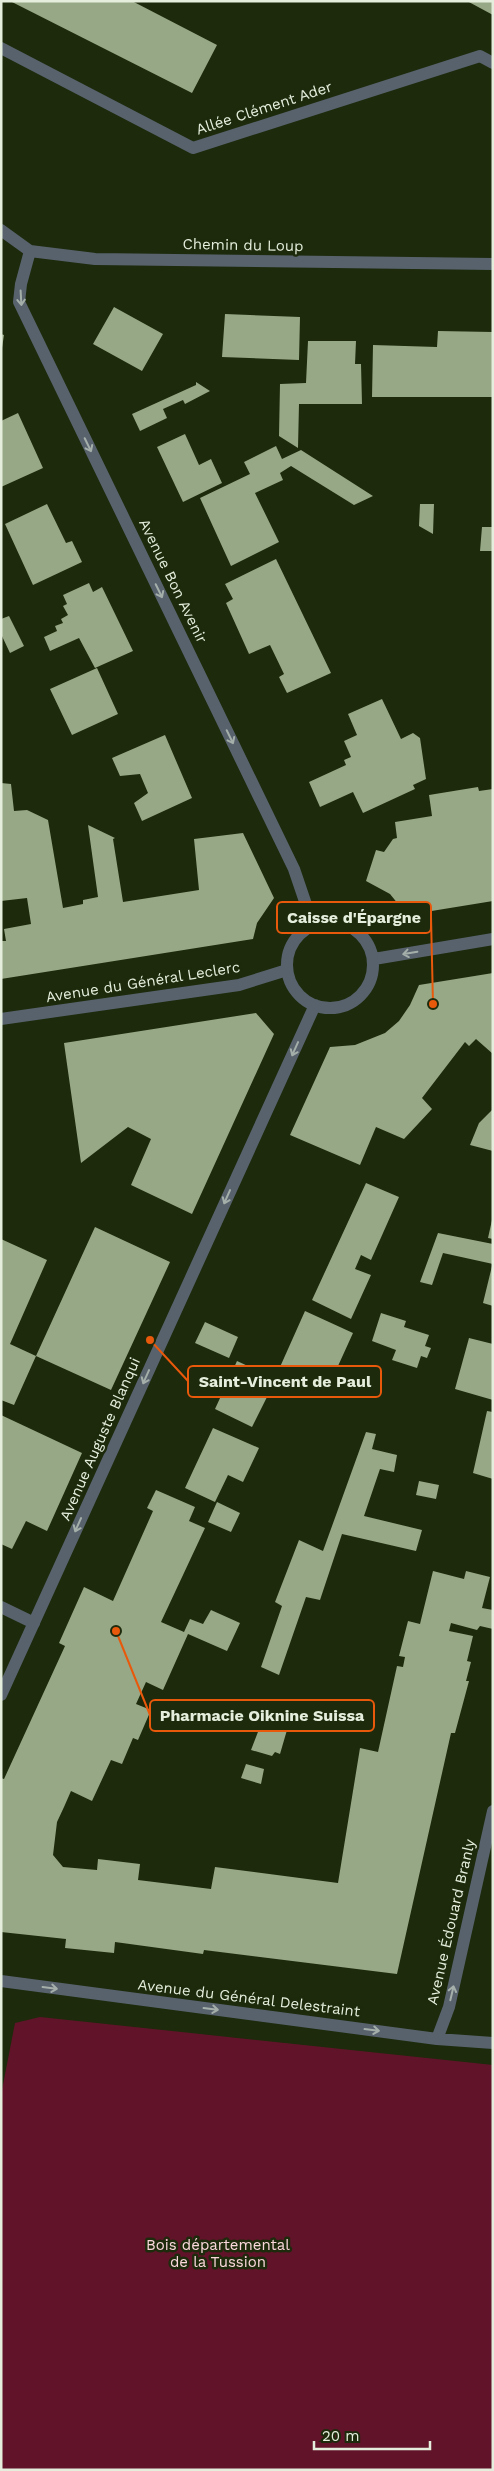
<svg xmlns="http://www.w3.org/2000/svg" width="494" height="2471" font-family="'Work Sans',sans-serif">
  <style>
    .green { fill: #611429 }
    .building { fill: #97a886 }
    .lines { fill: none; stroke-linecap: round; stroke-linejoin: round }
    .minor { stroke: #57626d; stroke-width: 12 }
    .tertiary { stroke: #57626d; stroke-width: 12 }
    .oneway { stroke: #a5afaa }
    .labels { text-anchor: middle; stroke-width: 5; stroke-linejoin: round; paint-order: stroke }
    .street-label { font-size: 15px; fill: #e5eedc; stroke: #1d2a0c }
    .park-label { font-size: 15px; fill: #fbd8dc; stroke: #1d2a0c }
    .leader { fill: none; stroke: #e8590c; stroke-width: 2 }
    .callout-dot { fill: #e8590c; stroke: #1d2a0c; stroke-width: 2 }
    .callout { fill: #1d2a0c; stroke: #e8590c; stroke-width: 2 }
    .callout-label { font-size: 16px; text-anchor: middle; font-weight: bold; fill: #e5eedc }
  </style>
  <rect width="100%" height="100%" fill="#1d2a0c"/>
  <path class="green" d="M 40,2017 L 493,2065 L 493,2470 L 1,2470 L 1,2095 L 15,2023 Z"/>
  <path class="building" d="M 10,1 L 132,1 L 217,45 L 192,93 Z
    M 467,1 L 493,1 L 493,15 Z
    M 114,307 L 163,334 L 142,371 L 93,344 Z
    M 225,314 L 300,317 L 299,360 L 222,357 Z
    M 438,331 L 493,332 L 493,397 L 372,397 L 373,345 L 437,347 Z
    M 1,334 L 4,335 L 2,348 L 1,348 Z
    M 308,341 L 356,341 L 355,364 L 361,364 L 362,404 L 299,404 L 298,448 L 279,436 L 280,384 L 306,383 Z
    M 196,382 L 210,391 L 185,404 L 183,400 L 163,409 L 167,418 L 140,431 L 132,414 L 196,385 Z
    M 18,413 L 43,468 L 1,487 L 1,421 Z
    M 185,434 L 199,465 L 211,459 L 222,483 L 183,502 L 157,447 Z
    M 276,446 L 282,459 L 301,450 L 373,496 L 354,505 L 291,466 L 280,473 L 283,480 L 255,493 L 279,542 L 231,566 L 200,498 L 250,474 L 244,462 Z
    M 47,504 L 66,543 L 72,541 L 82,562 L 33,585 L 5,524 Z
    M 420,504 L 434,504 L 433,534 L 419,526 Z
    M 482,527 L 493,527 L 493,551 L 480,551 Z
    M 276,559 L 331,673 L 287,693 L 279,677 L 284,674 L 270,645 L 249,654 L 226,603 L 233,599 L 225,584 Z
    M 89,583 L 93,592 L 102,587 L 133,651 L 95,668 L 79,638 L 50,651 L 44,637 L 57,631 L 55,626 L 63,623 L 61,619 L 68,615 L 63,606 L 67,604 L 63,595 Z
    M 9,616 L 24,646 L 10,653 L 1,634 L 1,619 Z
    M 97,668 L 118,714 L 72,735 L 50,689 Z
    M 382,699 L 401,739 L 413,733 L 420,738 L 426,779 L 413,785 L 415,789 L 363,813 L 353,792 L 320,807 L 309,782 L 346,765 L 344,760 L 351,757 L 344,741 L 357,735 L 348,714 Z
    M 165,735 L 192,798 L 142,821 L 134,803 L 148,793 L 140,774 L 120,776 L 112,758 Z
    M 1,783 L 11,784 L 14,811 L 27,810 L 48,820 L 63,908 L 83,904 L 83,900 L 98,897 L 88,825 L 115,838 L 113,839 L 123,902 L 199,890 L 194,839 L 243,833 L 274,898 L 257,923 L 253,939 L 1,979 L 1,941 L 6,941 L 4,929 L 31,924 L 27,898 L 1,901 Z
    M 478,787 L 479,791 L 493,789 L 493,901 L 407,915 L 390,894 L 366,881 L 376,850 L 384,852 L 393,839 L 397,838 L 395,822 L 432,816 L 429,795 Z
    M 493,973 L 493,1054 L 476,1039 L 469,1046 L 465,1042 L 422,1098 L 432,1109 L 404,1139 L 376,1127 L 360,1165 L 290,1135 L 330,1047 L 355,1045 L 385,1033 L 399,1021 L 410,1005 L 419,985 Z
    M 256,1013 L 274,1034 L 192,1214 L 131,1185 L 151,1139 L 128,1127 L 81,1163 L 64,1043 Z
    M 493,1109 L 493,1151 L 470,1145 L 479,1123 Z
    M 366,1183 L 399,1197 L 371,1260 L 361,1255 L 355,1269 L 371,1275 L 351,1319 L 312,1300 Z
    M 492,1220 L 493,1220 L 493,1239 L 488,1238 Z
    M 95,1227 L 170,1262 L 111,1390 L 36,1356 L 14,1405 L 1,1400 L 1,1239 L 47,1260 L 10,1344 L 36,1356 Z
    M 438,1233 L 493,1244 L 493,1264 L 443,1253 L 432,1285 L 420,1282 Z
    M 492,1266 L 493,1266 L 493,1306 L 483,1303 Z
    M 305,1311 L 353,1333 L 328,1388 L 280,1367 Z
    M 381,1313 L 406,1321 L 404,1327 L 429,1335 L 425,1346 L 431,1348 L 427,1358 L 421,1356 L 417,1368 L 392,1360 L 396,1350 L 372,1341 Z
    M 205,1322 L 238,1337 L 229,1358 L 195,1343 Z
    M 469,1338 L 493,1344 L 493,1400 L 455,1389 Z
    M 237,1361 L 276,1379 L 252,1427 L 215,1409 Z
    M 487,1411 L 493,1412 L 493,1479 L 473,1473 Z
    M 1,1415 L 82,1453 L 47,1531 L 26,1521 L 12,1549 L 1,1544 Z
    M 213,1428 L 259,1448 L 243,1482 L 228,1475 L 215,1502 L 185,1488 Z
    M 366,1432 L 376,1434 L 372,1449 L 397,1455 L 394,1472 L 380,1469 L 364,1516 L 422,1530 L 416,1551 L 342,1534 L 320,1600 L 306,1597 L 279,1675 L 261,1667 L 282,1606 L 275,1602 L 299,1540 L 323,1551 Z
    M 419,1481 L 439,1485 L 436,1499 L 416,1495 Z
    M 156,1490 L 195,1507 L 189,1521 L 205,1528 L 161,1622 L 184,1632 L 190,1619 L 203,1624 L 211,1610 L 240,1623 L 227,1651 L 188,1634 L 163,1690 L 146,1682 L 136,1704 L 151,1710 L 138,1740 L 133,1738 L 122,1764 L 111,1760 L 92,1801 L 71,1791 L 64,1807 L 57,1822 L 53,1855 L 63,1867 L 97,1870 L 98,1859 L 140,1864 L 138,1880 L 211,1889 L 215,1867 L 338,1883 L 360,1748 L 378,1752 L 397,1666 L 403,1667 L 405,1657 L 399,1656 L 408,1621 L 420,1624 L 433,1571 L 464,1579 L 466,1571 L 490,1577 L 482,1608 L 493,1610 L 493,1629 L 480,1626 L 477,1630 L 451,1623 L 449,1631 L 473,1636 L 467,1661 L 471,1662 L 466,1681 L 469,1681 L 455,1733 L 451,1733 L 397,1974 L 204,1950 L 203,1954 L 115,1942 L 114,1953 L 65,1948 L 66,1939 L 1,1932 L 1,1778 L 4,1779 L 65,1646 L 59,1643 L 84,1587 L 113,1601 L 153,1511 L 147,1508 Z
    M 217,1502 L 240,1513 L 231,1532 L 208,1522 Z
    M 261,1724 L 287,1730 L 280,1754 L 275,1752 L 272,1756 L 251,1750 Z
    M 246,1764 L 264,1769 L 261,1784 L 241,1778 Z"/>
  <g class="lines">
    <path class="minor" d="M 1,48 L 193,148 L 480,56 L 493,63
      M 1,230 L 30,251 L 95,259 L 493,264
      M 30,251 L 21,284 L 19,302 L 294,869 L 313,925
      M 1,1019 L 239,985 L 287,970
      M 1,1607 L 34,1623
      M 1,1981 L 437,2039 L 493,2043
      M 437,2039 L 449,2007 L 493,1811"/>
    <path class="tertiary" d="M287 965a43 43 0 1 1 86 0a43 43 0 1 1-86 0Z
      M 374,959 L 493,939
      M 1,1695 L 315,1005"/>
  </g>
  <defs><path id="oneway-shaft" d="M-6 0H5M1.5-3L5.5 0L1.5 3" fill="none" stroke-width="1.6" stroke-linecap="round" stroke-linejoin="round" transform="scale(1.25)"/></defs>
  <g class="oneway">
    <use href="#oneway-shaft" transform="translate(21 298) rotate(87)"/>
    <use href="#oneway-shaft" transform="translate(88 445) rotate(64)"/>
    <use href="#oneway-shaft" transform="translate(159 591) rotate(64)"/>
    <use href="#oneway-shaft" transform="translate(230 737) rotate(64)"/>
    <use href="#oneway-shaft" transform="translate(410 953) rotate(170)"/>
    <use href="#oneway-shaft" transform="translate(295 1049) rotate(114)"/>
    <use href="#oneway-shaft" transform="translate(227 1197) rotate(114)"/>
    <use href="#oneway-shaft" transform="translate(146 1377) rotate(114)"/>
    <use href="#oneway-shaft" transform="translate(78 1525) rotate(114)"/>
    <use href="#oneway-shaft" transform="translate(50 1988) rotate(7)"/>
    <use href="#oneway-shaft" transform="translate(452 1993) rotate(-77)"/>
    <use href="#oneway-shaft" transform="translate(211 2009) rotate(7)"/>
    <use href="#oneway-shaft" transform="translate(372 2030) rotate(7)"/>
  </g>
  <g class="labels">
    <g class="street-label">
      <text transform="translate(264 108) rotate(-18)" y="5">Allée Clément Ader</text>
      <text transform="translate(243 245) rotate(1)" y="5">Chemin du Loup</text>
      <text transform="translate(173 581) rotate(64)" y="5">Avenue Bon Avenir</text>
      <text transform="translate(143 982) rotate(-9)" y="5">Avenue du Général Leclerc</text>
      <text transform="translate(100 1439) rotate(-66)" y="5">Avenue Auguste Blanqui</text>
      <text transform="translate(451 1922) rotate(-77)" y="5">Avenue Édouard Branly</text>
      <text transform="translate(249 1998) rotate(7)" y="5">Avenue du Général Delestraint</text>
    </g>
    <g class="park-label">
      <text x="218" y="2250">Bois départemental<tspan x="218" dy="17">de la Tussion</tspan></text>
    </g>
  </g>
  <path class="leader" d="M433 1004L431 917M150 1340L188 1381M116 1631L150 1715"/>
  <g class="callout-dot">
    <circle cx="433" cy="1004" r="5"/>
    <circle cx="150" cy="1340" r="5"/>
    <circle cx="116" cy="1631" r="5"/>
  </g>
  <g class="callout">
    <rect x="277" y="902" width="154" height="31" rx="5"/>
    <rect x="188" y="1366" width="193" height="31" rx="5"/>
    <rect x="150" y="1700" width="224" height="31" rx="5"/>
  </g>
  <g class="callout-label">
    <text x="354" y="923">Caisse d'Épargne</text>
    <text x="285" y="1387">Saint-Vincent de Paul</text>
    <text x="262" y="1721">Pharmacie Oiknine Suissa</text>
  </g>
  <rect width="494" height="2471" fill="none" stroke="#e5eedc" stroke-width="5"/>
  <path d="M314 2441v8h116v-8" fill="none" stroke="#e5eedc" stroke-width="2.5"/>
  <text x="322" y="2441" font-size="15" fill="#e5eedc" stroke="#1d2a0c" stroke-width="4" paint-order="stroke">20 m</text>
</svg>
